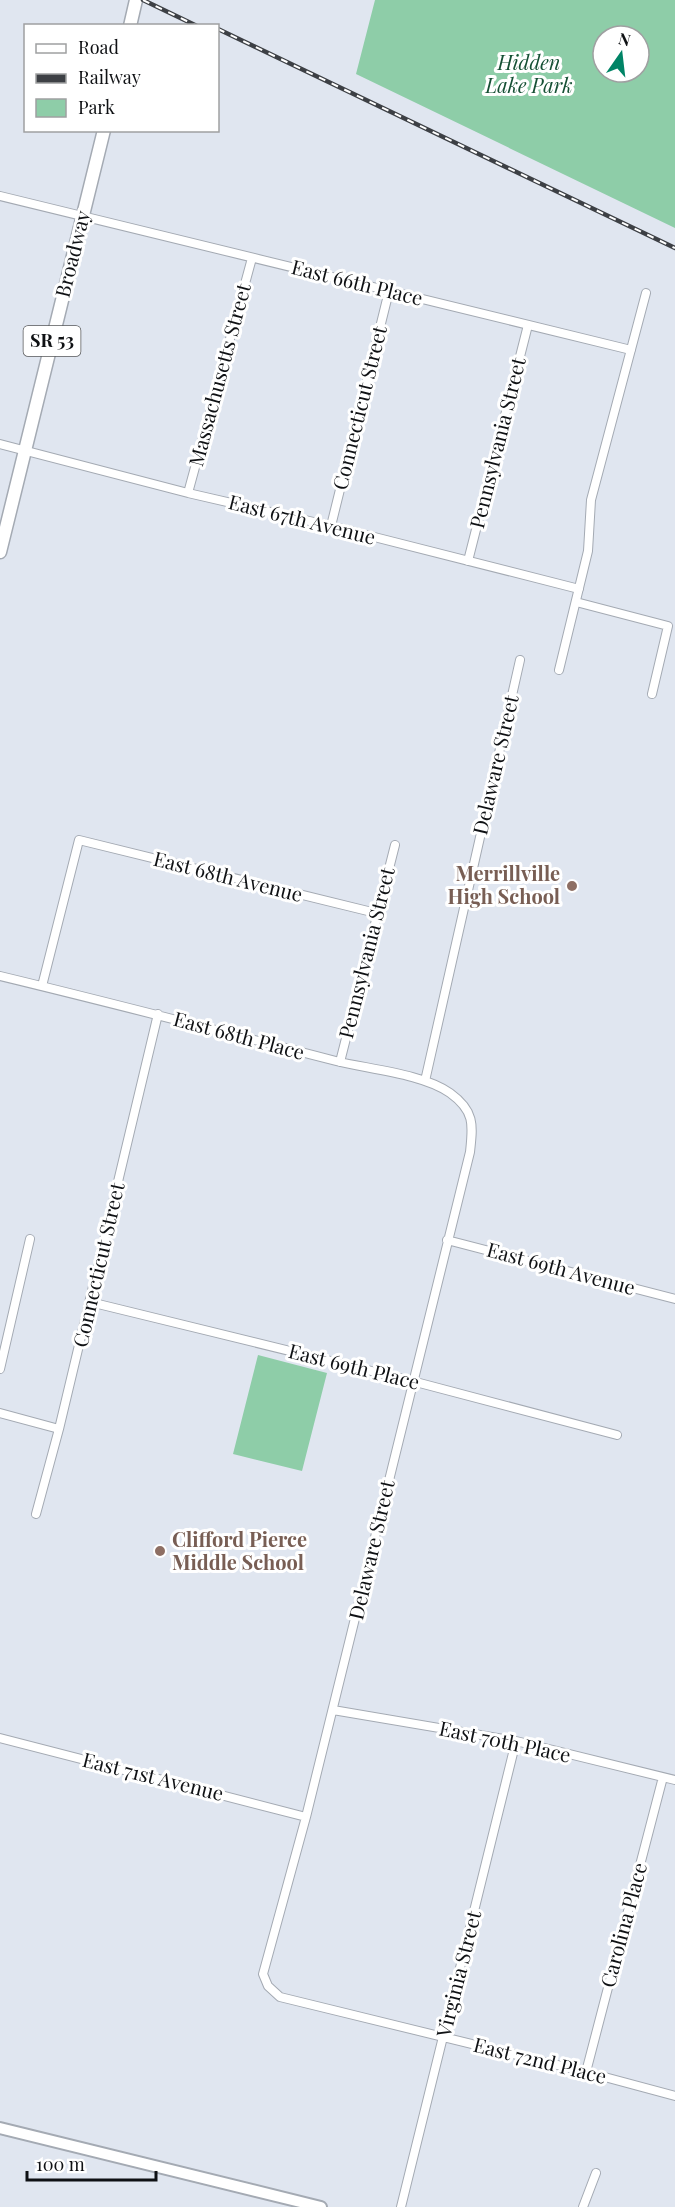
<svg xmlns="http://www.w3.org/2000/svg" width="675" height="2207" font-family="'Playfair Display',serif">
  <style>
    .green { fill: #8ecda8; fill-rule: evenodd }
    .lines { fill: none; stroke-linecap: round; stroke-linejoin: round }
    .street-casing { stroke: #a4aab3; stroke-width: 10 }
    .secondary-casing { stroke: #a4aab3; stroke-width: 14 }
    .primary-casing { stroke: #a4aab3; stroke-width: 15 }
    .street { stroke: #fff; stroke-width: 8 }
    .secondary { stroke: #fff; stroke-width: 10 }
    .primary { stroke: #fff; stroke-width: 12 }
    .rail-casing { stroke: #3d4045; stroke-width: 4.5 }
    .rail { stroke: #fff; stroke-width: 2; stroke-dasharray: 7; stroke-linecap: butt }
    .education-dot { fill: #8d6e63; stroke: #fff; stroke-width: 2 }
    .labels { text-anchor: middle; stroke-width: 6; stroke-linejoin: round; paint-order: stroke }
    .shield { fill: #fff; stroke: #57585a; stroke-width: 1.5 }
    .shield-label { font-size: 18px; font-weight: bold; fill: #0f1114 }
    .park-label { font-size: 20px; font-style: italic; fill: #155034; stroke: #fff }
    .street-label { font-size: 20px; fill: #0f1114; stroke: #fff }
    .education-label { font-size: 20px; font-weight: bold; fill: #785e54; stroke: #fff; text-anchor: end }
  </style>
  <rect width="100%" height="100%" fill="#e0e6f0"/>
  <path class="green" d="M 375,0 L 675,0 L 675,228 L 356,74 ZM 603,36 L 639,36 L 639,72 L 603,72 Z
    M 258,1355 L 327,1373 L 302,1471 L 233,1454 Z"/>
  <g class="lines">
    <defs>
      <path id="street" d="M 0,196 L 631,350
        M 0,444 L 188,493 L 331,526 L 579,589
        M 188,493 L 252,258
        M 331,526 L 389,291
        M 468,561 L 528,325
        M 576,602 L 668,626 L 652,694
        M 559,670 L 588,551 L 591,500 L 646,293
        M 0,976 C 112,1003 224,1032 336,1061 C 368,1069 424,1074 450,1093 C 475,1111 473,1125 470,1152 L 306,1817 L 263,1974 L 268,1986 L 280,1997 L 586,2072 L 675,2096
        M 42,986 L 79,840 L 376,913
        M 340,1062 L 395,845
        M 425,1081 L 520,660
        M 447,1240 L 675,1299
        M 90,1302 L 412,1381 L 617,1435
        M 0,1369 L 30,1239
        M 0,1413 L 59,1429
        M 36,1514 L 59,1429 L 158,1014
        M 333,1710 L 516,1741 L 675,1780
        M 0,1738 L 306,1817
        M 586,2072 L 663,1777
        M 401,2207 L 516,1741
        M 583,2207 L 596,2173"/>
      <path id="secondary" d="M 0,2128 L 321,2207"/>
      <path id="primary" d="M 130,26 L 136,0
        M 0,552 L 104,130"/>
    </defs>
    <use href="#street" class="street-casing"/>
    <use href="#secondary" class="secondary-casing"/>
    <use href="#primary" class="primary-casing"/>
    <use href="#street" class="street"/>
    <use href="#secondary" class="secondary"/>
    <use href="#primary" class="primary"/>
    <defs>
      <path id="rail" d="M 143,0 L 197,26
        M 218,29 L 675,248"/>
    </defs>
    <use href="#rail" class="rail-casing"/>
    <use href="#rail" class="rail"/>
  </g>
  <g class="education-dot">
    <circle cx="572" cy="886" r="6"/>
    <circle cx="160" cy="1551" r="6"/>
  </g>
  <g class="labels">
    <rect class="shield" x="23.5" y="326" width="57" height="30" rx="4.5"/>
    <g class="shield-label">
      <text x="52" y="347">SR 53</text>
    </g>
    <g class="park-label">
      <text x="529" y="70">Hidden<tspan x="529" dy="23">Lake Park</tspan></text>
    </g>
    <g class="street-label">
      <text transform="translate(73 254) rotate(-76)" y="7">Broadway</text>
      <text transform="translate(357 283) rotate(14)" y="7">East 66th Place</text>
      <text transform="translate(220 375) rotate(-75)" y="7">Massachusetts Street</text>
      <text transform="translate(360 408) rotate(-76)" y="7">Connecticut Street</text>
      <text transform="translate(498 443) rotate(-76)" y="7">Pennsylvania Street</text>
      <text transform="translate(302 520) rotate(14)" y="7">East 67th Avenue</text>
      <text transform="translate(496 765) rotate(-77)" y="7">Delaware Street</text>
      <text transform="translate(228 877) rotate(14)" y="7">East 68th Avenue</text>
      <text transform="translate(367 953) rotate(-76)" y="7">Pennsylvania Street</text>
      <text transform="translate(239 1036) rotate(15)" y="7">East 68th Place</text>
      <text transform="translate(99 1265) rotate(-77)" y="7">Connecticut Street</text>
      <text transform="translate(561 1269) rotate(15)" y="7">East 69th Avenue</text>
      <text transform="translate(354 1367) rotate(14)" y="7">East 69th Place</text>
      <text transform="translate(372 1550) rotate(-77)" y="7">Delaware Street</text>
      <text transform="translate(505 1742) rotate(12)" y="7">East 70th Place</text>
      <text transform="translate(153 1777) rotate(14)" y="7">East 71st Avenue</text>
      <text transform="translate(624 1925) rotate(-75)" y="7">Carolina Place</text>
      <text transform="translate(459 1974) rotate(-76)" y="7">Virginia Street</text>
      <text transform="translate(540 2061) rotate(14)" y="7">East 72nd Place</text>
    </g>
    <g class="education-label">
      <text x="560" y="881">Merrillville<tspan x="560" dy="23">High School</tspan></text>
      <text x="172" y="1547" text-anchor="start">Clifford Pierce<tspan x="172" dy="23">Middle School</tspan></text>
    </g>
  </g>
  <rect x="24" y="24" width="195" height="108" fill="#ffffff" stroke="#9fa0a1" stroke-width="1.5"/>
  <rect x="36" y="44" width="30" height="9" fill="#ffffff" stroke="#9fa0a1" stroke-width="1.5"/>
  <text x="78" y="54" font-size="18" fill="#0f1114">Road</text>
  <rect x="36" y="74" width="30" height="9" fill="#3d4045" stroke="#9fa0a1" stroke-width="1.5"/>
  <text x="78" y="84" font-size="18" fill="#0f1114">Railway</text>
  <rect x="36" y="99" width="30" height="18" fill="#8ecda8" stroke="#9fa0a1" stroke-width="1.5"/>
  <text x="78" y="114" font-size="18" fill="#0f1114">Park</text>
  <g transform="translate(621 54) rotate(14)"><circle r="28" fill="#ffffff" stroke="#9fa0a1" stroke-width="1.5"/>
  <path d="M0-4.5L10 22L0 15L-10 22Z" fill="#008466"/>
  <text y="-9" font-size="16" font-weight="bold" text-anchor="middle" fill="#0f1114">N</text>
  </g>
  <path d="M27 2171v9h129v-9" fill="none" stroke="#0f1114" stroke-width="3"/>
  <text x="36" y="2171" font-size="18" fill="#0f1114" stroke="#ffffff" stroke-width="4.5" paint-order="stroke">100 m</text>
</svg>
